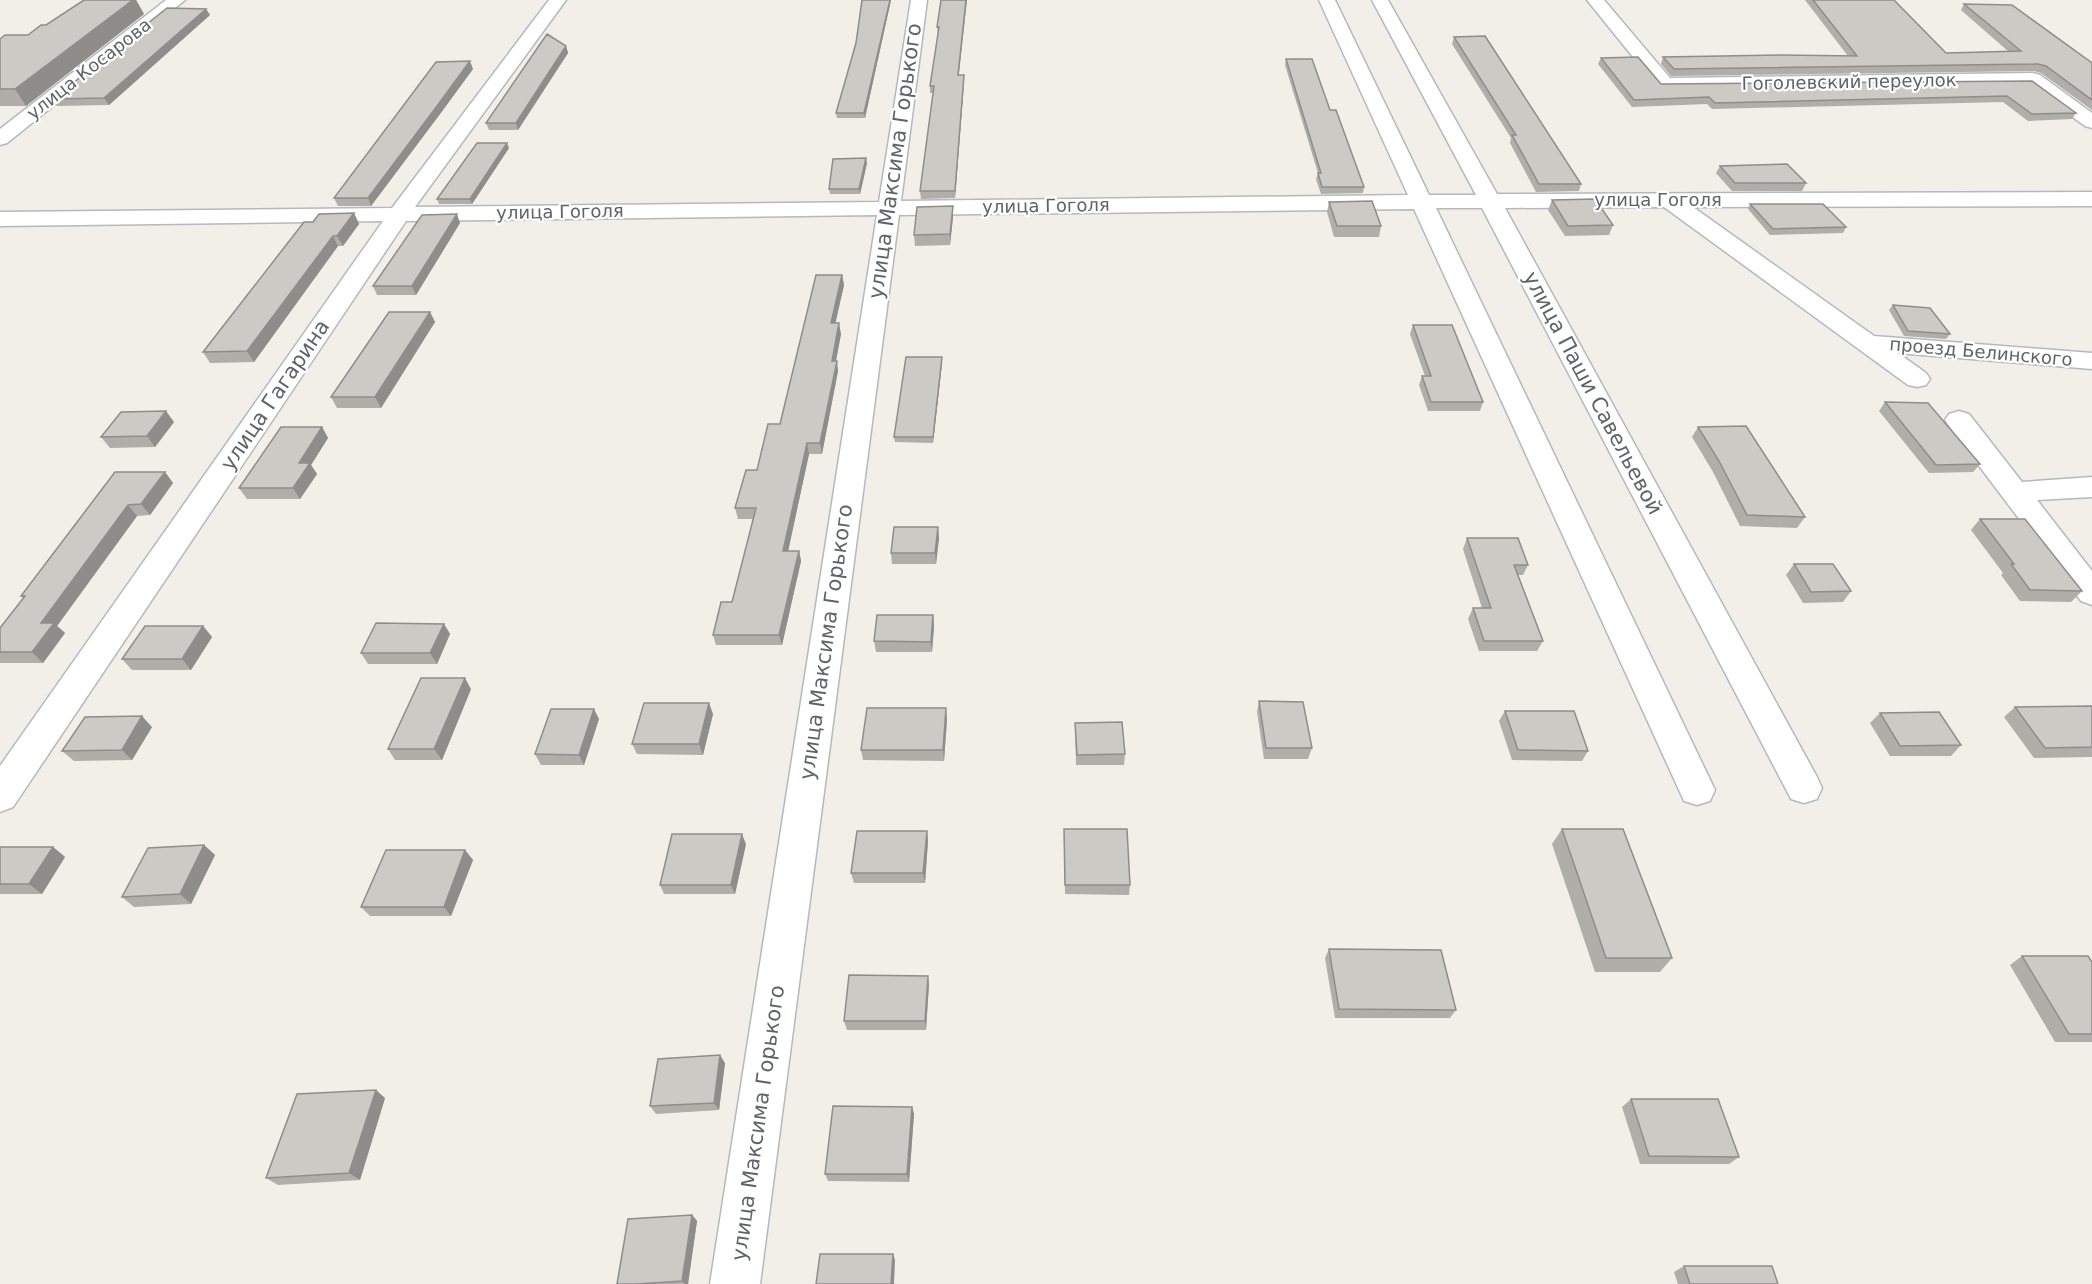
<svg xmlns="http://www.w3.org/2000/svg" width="2092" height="1284" font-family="'DejaVu Sans',sans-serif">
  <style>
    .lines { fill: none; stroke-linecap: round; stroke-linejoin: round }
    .minor-casing { stroke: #b5b8bc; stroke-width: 3 }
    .minor { fill: #fff; fill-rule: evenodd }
    .wall { fill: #afaea9 }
    .shaded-wall { fill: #8f8d8a }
    .building { fill: #cccac5; stroke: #8f8d8a; stroke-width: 1.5 }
    .labels { text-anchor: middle; stroke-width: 4.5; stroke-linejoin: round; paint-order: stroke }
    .far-street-label { font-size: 18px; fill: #5f6368; stroke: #fff }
    .street-label { font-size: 21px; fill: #5f6368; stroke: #fff }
  </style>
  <rect width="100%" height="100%" fill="#f1efe8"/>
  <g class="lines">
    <defs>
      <path id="minor" d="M 166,0 L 185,0 L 7,143 L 0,145 L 0,129 Z
        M 549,0 L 566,0 L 415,207 L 879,202 L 911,0 L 927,0 L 901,201 L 1408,195 L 1319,0 L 1335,0 L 1429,195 L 1476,195 L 1372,0 L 1388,0 L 1497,194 L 2092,192 L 2092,206 L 1693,207 L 1874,336 L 2092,353 L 2092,369 L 1898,353 L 1926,373 L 1930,379 L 1926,385 L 1917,387 L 1908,385 L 1664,207 L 1505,208 L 1817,777 L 1822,788 L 1817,799 L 1804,803 L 1791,799 L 1482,208 L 1436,208 L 1715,790 L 1710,801 L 1697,805 L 1684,801 L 1679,790 L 1414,209 L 899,215 L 760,1284 L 710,1284 L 877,215 L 406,221 L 13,807 L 0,812 L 0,766 L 383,221 L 0,226 L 0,212 L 392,208 Z
        M 1587,0 L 1604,0 L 1670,78 L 2033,73 L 2040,75 L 2092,113 L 2092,128 L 2085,126 L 2029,85 L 1658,88 Z
        M 1959,411 L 1969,414 L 2022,482 L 2092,477 L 2092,497 L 2037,500 L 2092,571 L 2092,605 L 2081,601 L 1949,426 L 1945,420 L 1949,414 Z"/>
    </defs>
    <use href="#minor" class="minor-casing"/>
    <use href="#minor" class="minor"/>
  </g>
  <path class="wall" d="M 84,0 L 136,0 L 144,14 L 26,106 L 0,106 L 0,39 L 28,35 L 46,25 Z
    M 862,0 L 891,0 L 865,118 L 837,118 L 836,113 L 856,43 Z
    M 941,0 L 959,75 L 964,75 L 964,82 L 955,198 L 921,199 L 920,191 L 933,93 L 930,93 L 930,86 L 938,34 L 937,27 Z
    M 1805,0 L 1894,0 L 1946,53 L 2009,52 L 1961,10 L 1964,4 L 2092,63 L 2092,110 L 2041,73 L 2034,71 L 1671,76 L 1661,64 L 1663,57 L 1848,56 Z
    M 206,9 L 210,15 L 109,105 L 57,106 L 53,99 Z
    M 1454,37 L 1581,184 L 1579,191 L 1536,192 L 1510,143 L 1511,138 L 1452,44 Z
    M 566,46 L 568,53 L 518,130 L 489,130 L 486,123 Z
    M 1601,58 L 1661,84 L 2032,81 L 2076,113 L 2072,119 L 2028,121 L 2003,102 L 1712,109 L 1707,104 L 1632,107 L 1598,64 Z
    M 1286,59 L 1330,110 L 1364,187 L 1363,193 L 1321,194 L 1316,179 L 1318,173 L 1285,65 Z
    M 473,69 L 440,114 L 371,206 L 338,206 L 334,198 Z
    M 509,148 L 472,204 L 439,204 L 437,199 Z
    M 867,163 L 860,194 L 830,194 L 829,189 Z
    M 1720,166 L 1806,183 L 1802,191 L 1732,191 L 1716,173 Z
    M 1552,200 L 1613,225 L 1609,235 L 1565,236 L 1548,210 Z
    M 1329,202 L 1381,226 L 1379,237 L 1334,237 L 1327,212 Z
    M 1750,204 L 1846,227 L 1843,233 L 1770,235 L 1748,209 Z
    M 953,206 L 953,217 L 950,245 L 915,246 L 914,235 Z
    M 354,213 L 359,224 L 343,246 L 338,246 L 254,362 L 210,363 L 203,352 L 313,222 Z
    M 460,223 L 416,295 L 377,295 L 373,286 Z
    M 842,275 L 844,285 L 835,323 L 841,334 L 836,361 L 838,371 L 822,454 L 809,454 L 788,551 L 799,551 L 801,561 L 782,645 L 716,645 L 713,635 L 732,602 L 753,519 L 738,519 L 735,508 L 757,470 L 780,424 Z
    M 1893,305 L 1950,334 L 1946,339 L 1904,336 L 1889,310 Z
    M 430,312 L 435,322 L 381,408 L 337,408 L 331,397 Z
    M 1413,325 L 1483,402 L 1480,411 L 1428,411 L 1419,385 L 1422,376 L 1425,376 L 1410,334 Z
    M 942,363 L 933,443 L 895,442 L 894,437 Z
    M 1885,402 L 1980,464 L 1973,472 L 1929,473 L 1879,411 Z
    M 174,422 L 155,447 L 110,448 L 101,437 Z
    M 322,427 L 328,438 L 311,465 L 317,474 L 300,499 L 247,499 L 239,488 Z
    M 1698,427 L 1805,517 L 1797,528 L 1740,526 L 1713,472 L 1692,437 Z
    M 165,472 L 173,483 L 150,515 L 137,516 L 57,626 L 65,633 L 43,663 L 0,663 L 0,628 L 23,598 L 21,596 Z
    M 1980,519 L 2082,591 L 2071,602 L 2020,601 L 2001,575 L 2003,573 L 1971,530 Z
    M 938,527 L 939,538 L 936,564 L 892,564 L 891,553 Z
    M 1467,538 L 1528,565 L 1523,575 L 1518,575 L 1543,641 L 1537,651 L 1479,651 L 1468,619 L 1473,608 L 1482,608 L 1463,549 Z
    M 1794,564 L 1851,591 L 1843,602 L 1803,603 L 1786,575 Z
    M 933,615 L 934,626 L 932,652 L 876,652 L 874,641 Z
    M 444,624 L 450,634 L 437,664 L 368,664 L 361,653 Z
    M 203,626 L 212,637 L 191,670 L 132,670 L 122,659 Z
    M 471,689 L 442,760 L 395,760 L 388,749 Z
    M 1259,701 L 1312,748 L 1308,759 L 1264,759 L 1257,712 Z
    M 2092,706 L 2092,757 L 2034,758 L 2004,717 L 2015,707 Z
    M 1505,711 L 1588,751 L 1582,761 L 1512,760 L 1499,721 Z
    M 1880,713 L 1961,745 L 1951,756 L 1890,756 L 1870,723 Z
    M 713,714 L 703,755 L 637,754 L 632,744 Z
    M 599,719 L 584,765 L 541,765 L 535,754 Z
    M 947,719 L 944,761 L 863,760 L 861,750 Z
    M 1075,723 L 1125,754 L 1124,765 L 1076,765 Z
    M 152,727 L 132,760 L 74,761 L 62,751 Z
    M 1064,829 L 1130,885 L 1129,895 L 1065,894 Z
    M 1562,829 L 1672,958 L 1660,972 L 1595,972 L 1552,844 Z
    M 927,831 L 928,841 L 925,883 L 854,883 L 851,873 Z
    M 746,844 L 735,894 L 664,894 L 660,885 Z
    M 204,845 L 215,855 L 191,904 L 134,907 L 122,897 Z
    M 0,847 L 53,847 L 65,857 L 42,894 L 0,894 Z
    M 465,850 L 473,860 L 451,916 L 370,916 L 361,907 Z
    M 1329,949 L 1456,1010 L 1450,1018 L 1335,1018 L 1325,958 Z
    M 2022,956 L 2092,962 L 2092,1042 L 2055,1042 L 2010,965 Z
    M 929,984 L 926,1030 L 847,1030 L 844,1021 Z
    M 725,1063 L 719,1110 L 656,1114 L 650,1106 Z
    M 385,1098 L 360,1180 L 278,1185 L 266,1178 Z
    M 1631,1099 L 1739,1157 L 1729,1164 L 1640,1164 L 1622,1107 Z
    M 912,1107 L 914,1114 L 909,1182 L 828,1181 L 825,1174 Z
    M 692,1215 L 697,1221 L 688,1284 L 617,1284 Z
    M 1684,1266 L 1778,1284 L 1678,1284 L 1674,1272 Z"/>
  <path class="shaded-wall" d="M 133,0 L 136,0 L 144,14 L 26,106 L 15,89 Z
    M 890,0 L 891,0 L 865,118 L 864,113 Z
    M 966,0 L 967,0 L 958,82 L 958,75 Z
    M 206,9 L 210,15 L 109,105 L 104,98 Z
    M 566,46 L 568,53 L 518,130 L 516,123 Z
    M 470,61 L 473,69 L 440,114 L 371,206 L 368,198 Z
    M 964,75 L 964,82 L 955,198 L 955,191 Z
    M 507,143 L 509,148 L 472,204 L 470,199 Z
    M 866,158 L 867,163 L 860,194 L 859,189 Z
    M 953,206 L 953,217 L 950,245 L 950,234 Z
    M 354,213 L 359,224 L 343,246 L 337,236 Z
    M 457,214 L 460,223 L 416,295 L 412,286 Z
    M 333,236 L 338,246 L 254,362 L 247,351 Z
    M 842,275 L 844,285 L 833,334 L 831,323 Z
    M 430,312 L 435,322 L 381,408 L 375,397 Z
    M 839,323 L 841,334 L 834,371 L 832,361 Z
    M 942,357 L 942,363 L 933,443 L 933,437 Z
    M 837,361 L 838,371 L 822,454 L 820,443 Z
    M 166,411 L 174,422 L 155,447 L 147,436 Z
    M 322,427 L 328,438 L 311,465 L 317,474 L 300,499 L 293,488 L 299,463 Z
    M 807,443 L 809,454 L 786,561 L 783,551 Z
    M 165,472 L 173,483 L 150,515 L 141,504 Z
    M 128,505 L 137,516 L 57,626 L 65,633 L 43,663 L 32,652 L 41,623 Z
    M 938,527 L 939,538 L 936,564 L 935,553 Z
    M 799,551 L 801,561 L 782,645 L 779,635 Z
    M 933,615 L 934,626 L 932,652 L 931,642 Z
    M 444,624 L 450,634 L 437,664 L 430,653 Z
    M 203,626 L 212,637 L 191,670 L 182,659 Z
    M 465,678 L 471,689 L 442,760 L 434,749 Z
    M 709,703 L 713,714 L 703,755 L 699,744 Z
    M 946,708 L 947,719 L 944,761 L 943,750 Z
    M 594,709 L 599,719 L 584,765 L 579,755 Z
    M 142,716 L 152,727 L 132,760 L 122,750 Z
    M 927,831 L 928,841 L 925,883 L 923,873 Z
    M 742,834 L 746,844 L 735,894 L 731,885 Z
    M 204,845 L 215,855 L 191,904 L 180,894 Z
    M 53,847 L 65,857 L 42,894 L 29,884 Z
    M 465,850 L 473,860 L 451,916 L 444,907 Z
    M 928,976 L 929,984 L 926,1030 L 925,1021 Z
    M 720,1055 L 725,1063 L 719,1110 L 714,1103 Z
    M 376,1090 L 385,1098 L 360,1180 L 349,1173 Z
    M 912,1107 L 914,1114 L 909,1182 L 907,1174 Z
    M 692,1215 L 697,1221 L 688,1284 L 685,1284 L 682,1281 Z
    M 893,1254 L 895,1260 L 894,1284 L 891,1284 Z"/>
  <path class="building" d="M 84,0 L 133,0 L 15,89 L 0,89 L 0,39 L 5,35 L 28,35 L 41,25 L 46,25 Z
    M 862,0 L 890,0 L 864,113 L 836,113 L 856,43 Z
    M 941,0 L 966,0 L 958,75 L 964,75 L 955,191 L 920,191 L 934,86 L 930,86 L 939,27 L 937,27 Z
    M 1813,0 L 1894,0 L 1946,53 L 2021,51 L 1964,4 L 2012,5 L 2092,63 L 2092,100 L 2046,66 L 2038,64 L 1674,69 L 1663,57 L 1781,55 L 1857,56 Z
    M 167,8 L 206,9 L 104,98 L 53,99 Z
    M 547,34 L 566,46 L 516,123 L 486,123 Z
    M 1485,36 L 1581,184 L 1539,184 L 1512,135 L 1516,135 L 1454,37 Z
    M 1638,57 L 1661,84 L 2032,81 L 2076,113 L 2032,114 L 2007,96 L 1715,103 L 1709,97 L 1634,100 L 1601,58 Z
    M 1286,59 L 1312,59 L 1330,110 L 1336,110 L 1364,187 L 1322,187 L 1318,173 L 1321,173 Z
    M 470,61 L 437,106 L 368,198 L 334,198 L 436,62 Z
    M 477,143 L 507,143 L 470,199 L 437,199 Z
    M 866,158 L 859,189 L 829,189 L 833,159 Z
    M 1787,164 L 1806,183 L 1735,183 L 1720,166 Z
    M 1595,199 L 1613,225 L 1568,226 L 1552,200 Z
    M 1372,201 L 1381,226 L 1337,226 L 1329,202 Z
    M 1750,204 L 1823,204 L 1846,227 L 1773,229 Z
    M 953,206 L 950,234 L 914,235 L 917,207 Z
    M 354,213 L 337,236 L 333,236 L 247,351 L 203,352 L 304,222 L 313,222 L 319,214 Z
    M 457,214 L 412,286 L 373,286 L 422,215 Z
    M 816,275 L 842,275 L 831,323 L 839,323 L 832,361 L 837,361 L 820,443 L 807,443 L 783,551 L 799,551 L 779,635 L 713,635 L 721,602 L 732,602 L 756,508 L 735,508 L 746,470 L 757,470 L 768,424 L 780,424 Z
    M 1893,305 L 1930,308 L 1950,334 L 1908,331 Z
    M 389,312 L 430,312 L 375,397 L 331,397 Z
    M 1413,325 L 1452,325 L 1483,402 L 1431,402 L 1422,376 L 1431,376 Z
    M 906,357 L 942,357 L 933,437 L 894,437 Z
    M 1885,402 L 1928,403 L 1980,464 L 1936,465 Z
    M 166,411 L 147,436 L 101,437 L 121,412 Z
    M 1746,426 L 1805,517 L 1747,515 L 1719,461 L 1698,427 Z
    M 281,427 L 322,427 L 299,463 L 310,463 L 293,488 L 239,488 Z
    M 115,472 L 165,472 L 141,504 L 128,505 L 41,623 L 54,623 L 32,652 L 0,652 L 0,628 L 25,596 L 21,596 Z
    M 1980,519 L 2025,519 L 2082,591 L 2030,590 L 2011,564 L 2014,564 Z
    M 894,527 L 938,527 L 935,553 L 891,553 Z
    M 1467,538 L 1518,538 L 1528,565 L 1514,565 L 1543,641 L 1484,641 L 1473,608 L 1491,608 Z
    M 1794,564 L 1833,564 L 1851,591 L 1811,592 Z
    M 877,615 L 933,615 L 931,642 L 874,641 Z
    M 376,623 L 444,624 L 430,653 L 361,653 Z
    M 145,626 L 203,626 L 182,659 L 122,659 Z
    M 421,678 L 465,678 L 434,749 L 388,749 Z
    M 1259,701 L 1303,702 L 1312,748 L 1266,748 Z
    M 644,703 L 709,703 L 699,744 L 632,744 Z
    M 2092,706 L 2092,747 L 2045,748 L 2015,707 Z
    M 867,708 L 946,708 L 943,750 L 861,750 Z
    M 551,709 L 594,709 L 579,755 L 535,754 Z
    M 1505,711 L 1574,711 L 1588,751 L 1518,750 Z
    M 1939,712 L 1961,745 L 1900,746 L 1880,713 Z
    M 142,716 L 122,750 L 62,751 L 85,717 Z
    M 1122,722 L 1125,754 L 1077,755 L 1075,723 Z
    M 1064,829 L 1127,829 L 1130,885 L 1065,885 Z
    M 1562,829 L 1623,829 L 1672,958 L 1606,958 Z
    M 857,831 L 927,831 L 923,873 L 851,873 Z
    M 672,834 L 742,834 L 731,885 L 660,885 Z
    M 204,845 L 180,894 L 122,897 L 148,848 Z
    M 0,847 L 53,847 L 29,884 L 0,884 Z
    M 386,850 L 465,850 L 444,907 L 361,907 Z
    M 1329,949 L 1441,950 L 1456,1010 L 1339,1009 Z
    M 2022,956 L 2088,956 L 2092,962 L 2092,1034 L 2069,1034 Z
    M 849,975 L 928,976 L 925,1021 L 844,1021 Z
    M 720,1055 L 714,1103 L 650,1106 L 658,1059 Z
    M 376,1090 L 349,1173 L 266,1178 L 297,1094 Z
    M 1631,1099 L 1718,1099 L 1739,1157 L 1649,1156 Z
    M 833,1106 L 912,1107 L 907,1174 L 825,1174 Z
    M 692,1215 L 682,1281 L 637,1284 L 617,1284 L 628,1219 Z
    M 820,1254 L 893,1254 L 891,1284 L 816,1284 Z
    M 1684,1266 L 1772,1266 L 1778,1284 L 1690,1284 Z"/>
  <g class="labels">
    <g class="far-street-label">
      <text transform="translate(89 69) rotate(-38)" y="6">улица Косарова</text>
      <text transform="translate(1849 82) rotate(-1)" y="6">Гоголевский переулок</text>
      <text x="1658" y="206">улица Гоголя</text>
      <text transform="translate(1046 206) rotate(-1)" y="6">улица Гоголя</text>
      <text transform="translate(560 212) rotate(-1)" y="6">улица Гоголя</text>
      <text transform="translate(1981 352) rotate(5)" y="6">проезд Белинского</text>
    </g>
    <g class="street-label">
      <text transform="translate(895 161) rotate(-82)" y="7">улица Максима Горького</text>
      <text transform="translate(1593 393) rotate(62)" y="7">улица Паши Савельевой</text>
      <text transform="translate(275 395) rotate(-56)" y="7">улица Гагарина</text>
      <text transform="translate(826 642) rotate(-82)" y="7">улица Максима Горького</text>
      <text transform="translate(758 1123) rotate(-82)" y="7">улица Максима Горького</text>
    </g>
  </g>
</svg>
